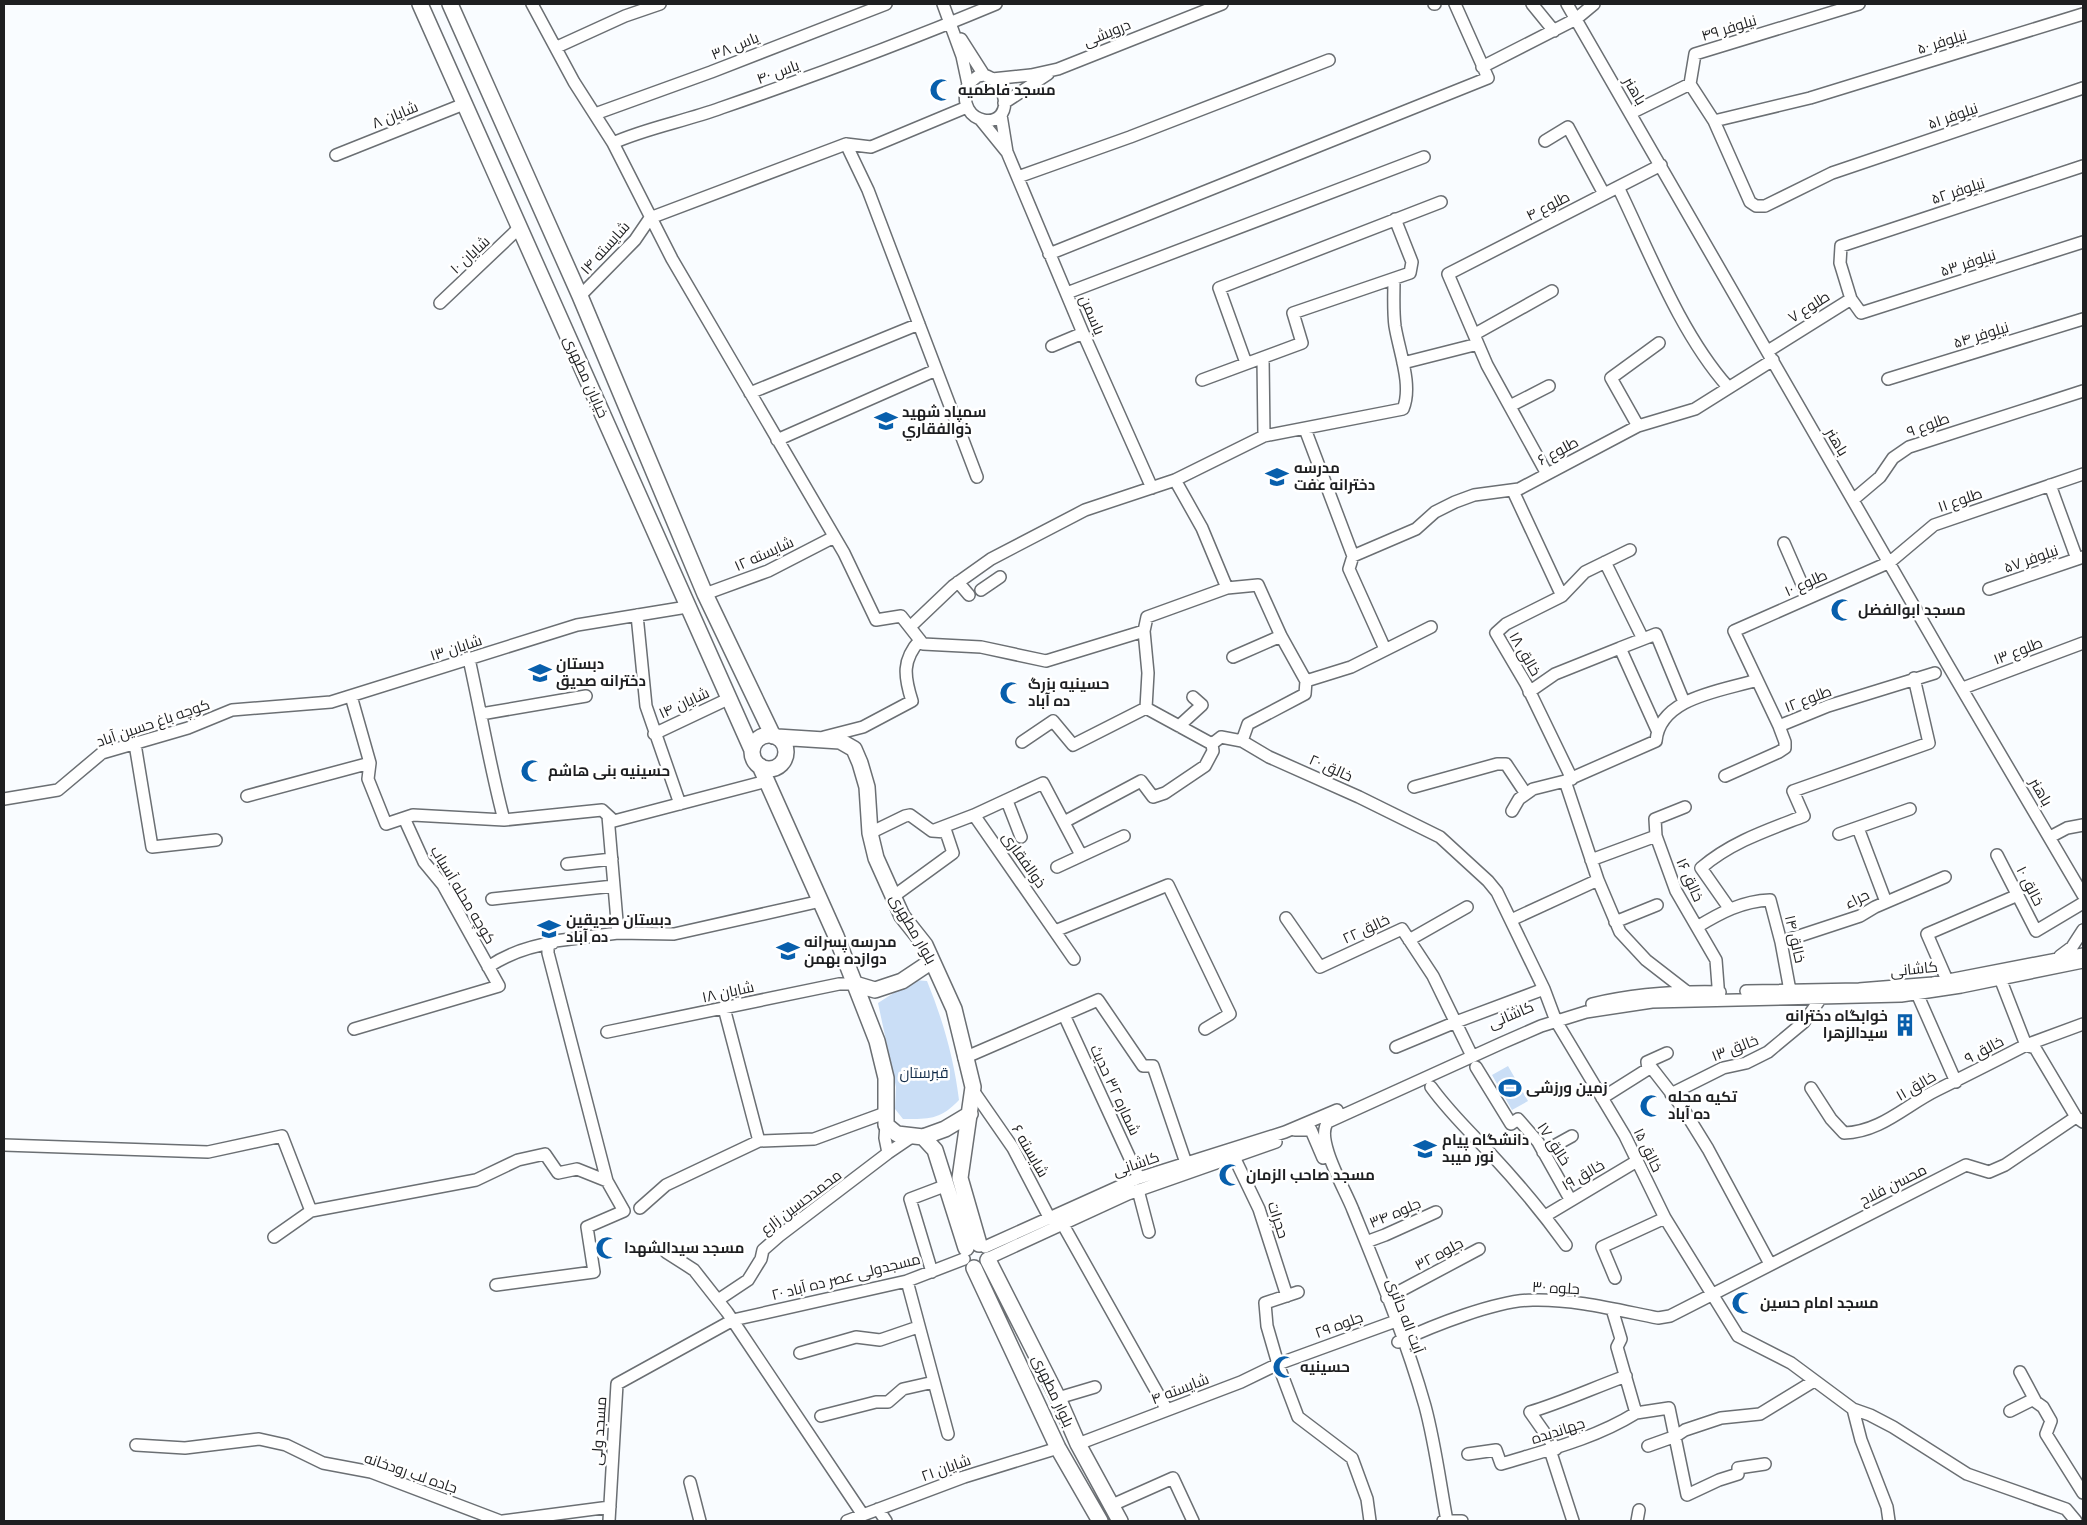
<svg xmlns="http://www.w3.org/2000/svg" width="2087" height="1525" font-family="Figtree,Cairo,sans-serif">
  <style>
    .green { fill: #cadef6 }
    .lines { fill: none; stroke-linecap: round; stroke-linejoin: round }
    .minor-casing { stroke: #6b6f73; stroke-width: 14 }
    .major-casing { stroke: #6b6f73; stroke-width: 18 }
    .minor { stroke: #fff; stroke-width: 11 }
    .major { stroke: #fff; stroke-width: 15 }
    .labels { text-anchor: middle; stroke-width: 5; stroke-linejoin: round; paint-order: stroke }
    .street-label { font-size: 15px; fill: #1e1f21; stroke: #fff }
    .poi-label { font-size: 15px; font-weight: bold; fill: #1e1f21; stroke: #fff; text-anchor: start }
    .park-label { font-size: 15px; fill: #112b48; stroke: #fff }
  </style>
  <rect width="100%" height="100%" fill="#f9fcff"/>
  <path class="green" d="M 914,980 L 927,981 C 943,1020 954,1059 959,1100 C 940,1120 929,1119 903,1119 L 895,1109 L 896,1087 L 878,1003 Z
    M 1508,1066 L 1528,1101 L 1512,1110 L 1492,1075 Z"/>
  <g class="lines">
    <defs>
      <path id="minor" d="M 532,4 L 574,82 L 613,143 L 672,259 L 844,553 L 876,620 L 901,616 L 923,644 L 981,647 L 1046,661 L 1144,631
        M 943,4 L 962,56 L 968,84
        M 1434,4 L 1435,4
        M 1532,4 L 1554,31
        M 1567,4 L 1949,667 L 2083,895
        M 1859,4 L 1695,54 L 1690,84 L 1714,121 L 1810,98 L 2083,14
        M 961,39 L 984,75
        M 557,47 L 625,16 L 660,4
        M 1482,67 L 1576,19 L 1594,4
        M 984,75 C 994,78 1000,85 1003,94 C 1015,134 952,127 968,84 L 978,76 Z
        M 992,79 L 1031,75 L 1058,69 L 1222,4
        M 1004,103 L 1048,74
        M 1631,113 L 1690,84
        M 595,114 L 711,72 L 886,4
        M 1001,115 L 1007,152 L 1083,333 L 1152,488
        M 980,119 L 1006,151
        M 1714,121 L 1750,202 L 1756,206 L 1765,206 L 1832,173 L 2083,88
        M 1545,141 L 1568,127 L 1604,194
        M 613,143 C 646,128 686,121 721,108 C 814,76 905,42 996,4
        M 846,144 L 868,190 L 977,477
        M 336,155 L 464,104
        M 1018,177 L 1130,137 L 1329,60
        M 1618,187 C 1650,253 1680,333 1728,387
        M 650,218 L 846,144 L 871,147 L 967,107
        M 1049,254 L 1488,78 L 1455,4
        M 1067,293 L 1424,157
        M 580,296 L 635,240 L 650,218
        M 1851,299 L 1840,263 L 1841,246 L 2083,166
        M 440,303 L 519,228
        M 1475,334 L 1552,291
        M 1052,346 L 1083,333
        M 1768,351 L 1851,299 L 1861,313 L 2083,242
        M 1263,358 L 1264,436
        M 1246,363 L 1219,288 L 1441,202
        M 1403,363 L 1478,344
        M 1888,379 L 2083,319
        M 1202,380 L 1302,343 L 1293,313 L 1410,273 L 1412,262 L 1395,219
        M 750,393 L 919,324
        M 1510,406 L 1549,386
        M 1638,426 L 1611,378 L 1659,343
        M 1305,429 L 1353,556 L 1349,569 L 1385,649
        M 777,440 L 936,370
        M 1547,474 L 1487,365 L 1448,274 L 1661,165
        M 2050,485 L 2077,559
        M 1513,491 L 1562,596
        M 1854,499 L 1880,477 L 1893,458 L 1909,447 L 2083,391
        M 1784,543 L 1808,598
        M 1353,556 L 1416,529 L 1435,512 L 1455,502 L 1474,495 L 1519,489 L 1638,426 L 1695,409 L 1773,360
        M 1605,562 L 1643,639
        M 958,582 L 969,595
        M 1227,588 L 1258,585 L 1281,636 L 1306,681 L 1305,694 L 1248,724 L 1242,741
        M 1989,589 L 2083,557
        M 981,590 L 1000,577
        M 705,594 L 768,571 L 834,537
        M 637,615 L 646,706 L 680,804
        M 910,627 L 953,586 L 991,559 L 1085,510 L 1175,480 L 1264,436 L 1403,409 C 1413,386 1399,351 1395,326 C 1393,311 1394,294 1394,279
        M 1620,648 L 1656,634 L 1684,702
        M 1233,657 L 1281,636
        M 469,659 C 481,713 490,767 504,820
        M 1306,681 L 1351,667 L 1431,627
        M 1963,688 L 2083,643
        M 1529,692 L 1555,674 L 1620,648 L 1657,730
        M 351,696 L 370,763 L 368,779 L 386,824 L 404,818 L 424,862 L 443,885 L 499,986 L 354,1029
        M 1146,708 L 1148,673 L 1144,631 L 1147,617 L 1227,588 L 1202,528 L 1175,480
        M 481,714 L 586,696
        M 1179,726 L 1202,705 L 1193,697
        M 1779,726 L 1734,631 L 1890,562 L 1934,525 L 2083,474
        M 654,734 L 728,699
        M 824,737 L 863,727 L 912,701 C 904,676 902,660 920,640
        M 1022,742 L 1053,721 L 1073,745 L 1146,708 L 1212,744 L 1221,737 L 1242,741 L 1269,757 L 1359,797 L 1440,837 L 1488,881 L 1497,892 L 1544,989 L 1556,1021 L 1625,1136 L 1665,1218 L 1738,1336 L 1791,1363 L 1853,1409 L 1870,1415 L 1893,1427 L 1967,1474 L 2066,1509 L 2076,1521
        M 135,744 L 152,847 L 216,840
        M 1725,776 L 1779,752 L 1785,748 L 1785,742 L 1779,726 L 1828,706 L 1935,673
        M 1572,779 L 1526,684 L 1496,633 L 1506,624 L 1562,596 L 1585,572 L 1630,550
        M 1414,787 L 1497,764 L 1506,764 L 1526,794
        M 247,796 L 370,763
        M 4,799 L 58,790 L 102,753 L 188,728 L 232,710 L 331,702 L 577,625 L 687,607
        M 1007,801 L 1021,837
        M 1512,811 L 1519,799 L 1533,789 L 1565,781 L 1656,741 C 1660,697 1722,691 1757,680
        M 974,815 L 1043,783 L 1081,855
        M 608,816 L 618,933
        M 404,818 L 413,815 L 504,820 L 602,810 L 614,821 L 767,781
        M 1064,822 L 1141,781 L 1153,797 L 1165,793 L 1205,766 L 1213,751 L 1212,744
        M 1858,828 L 1886,902
        M 932,831 L 974,815 L 1074,959
        M 870,833 L 905,816 L 910,815 L 932,831 L 946,832 L 953,853 L 894,896
        M 1839,834 L 1910,809
        M 1656,836 L 1655,819 L 1685,807
        M 2050,837 L 2067,828 L 2083,825
        M 1997,855 L 2036,931 L 2083,903
        M 1591,860 L 1656,836 L 1676,891 L 1716,960 L 1719,999
        M 567,864 L 612,859
        M 1057,867 L 1124,836
        M 1598,880 L 1620,932 L 1646,960 L 1686,991 L 1685,994
        M 492,899 L 614,886
        M 1729,908 L 1701,868 C 1731,842 1768,830 1804,816 L 1793,791 L 1929,743 L 1914,678
        M 1286,918 L 1320,967 L 1402,929 L 1433,976 L 1472,1056
        M 1511,920 L 1598,880 L 1565,781
        M 1615,922 L 1657,905
        M 1697,927 C 1720,913 1742,901 1770,900 L 1781,942 L 1791,996
        M 1055,931 L 1168,885 L 1230,1014 L 1205,1029
        M 1409,940 L 1467,907
        M 1781,942 L 1860,916 L 1875,907 L 1945,877
        M 2060,956 L 2072,947 L 2083,930
        M 488,967 C 508,954 529,946 553,943
        M 1998,973 L 2026,1045 L 2083,1024
        M 1947,980 L 1927,934 L 2018,895
        M 1915,989 L 1956,1082
        M 1746,991 L 1859,989 L 1933,983 L 2083,954
        M 1592,1004 C 1634,994 1677,991 1720,992
        M 724,1008 L 759,1141
        M 1064,1015 L 1139,1178
        M 607,1032 L 839,984 L 855,984
        M 1396,1047 L 1456,1022 L 1544,989
        M 964,1058 L 1098,1000 L 1143,1066 L 1153,1066 L 1186,1163
        M 1647,1062 L 1682,1107 L 1708,1149 L 1770,1264
        M 1476,1067 L 1511,1124 L 1518,1119 L 1538,1142 L 1570,1199
        M 1431,1087 C 1449,1112 1469,1131 1490,1153 C 1517,1182 1543,1213 1566,1245
        M 1811,1088 L 1831,1119 L 1844,1133 C 1881,1132 1906,1105 1937,1090 C 1967,1075 1997,1060 2026,1045 L 2035,1048 L 2076,1117
        M 972,1089 L 1013,1148 L 1049,1217 L 1062,1223 L 1167,1410
        M 1671,1094 L 1723,1068 L 1746,1063 L 1768,1052 L 1804,1022 L 1821,998
        M 1602,1098 L 1648,1069 L 1647,1062 L 1667,1053
        M 886,1125 L 885,1138 L 888,1153 L 913,1136
        M 1295,1130 L 1311,1130 L 1323,1158
        M 4,1145 L 208,1152 L 282,1136 L 311,1211
        M 1543,1152 L 1572,1136
        M 1234,1157 L 1259,1209 L 1287,1296
        M 1138,1190 L 1149,1232
        M 640,1208 L 666,1185 L 759,1141 L 814,1139 L 885,1113
        M 1545,1216 L 1637,1161
        M 274,1237 L 311,1211 L 476,1180 L 518,1160 L 545,1154 L 558,1173 L 577,1169 L 607,1181
        M 1366,1242 L 1385,1235 L 1436,1212
        M 985,1247 L 1136,1179 L 1285,1132 L 1337,1110
        M 666,1252 L 694,1270 L 727,1312 L 863,1515
        M 989,1258 L 1128,1194 L 1276,1142
        M 932,1272 L 910,1199 L 947,1185
        M 1615,1278 L 1602,1247 L 1665,1218
        M 907,1281 L 948,1434
        M 496,1285 L 594,1272 L 587,1227 L 624,1211 L 607,1181 L 548,953 L 548,946 L 555,941 L 618,933 L 674,934 L 821,901
        M 1298,1292 L 1265,1303 L 1267,1326 L 1278,1364 L 1298,1417 L 1352,1458 L 1367,1499 L 1370,1521
        M 1387,1298 L 1479,1249
        M 718,1300 L 748,1280 L 761,1259 L 763,1250 L 779,1236 L 888,1153
        M 1398,1342 C 1432,1326 1497,1300 1533,1300 C 1575,1299 1617,1310 1658,1318 L 1670,1316 L 1966,1165 L 1989,1172 L 2005,1165 L 2076,1117 L 2083,1122
        M 800,1353 L 856,1337 L 880,1340 L 918,1327
        M 2020,1372 L 2036,1402 L 2043,1407 L 2051,1421 L 2046,1434 L 2083,1493
        M 1058,1398 L 1095,1387
        M 1853,1409 L 1861,1440 L 1887,1507 L 1889,1521
        M 2010,1411 L 2034,1399
        M 1636,1413 L 1669,1408 L 1687,1495 L 1719,1480 L 1738,1474 L 1738,1468 L 1765,1464
        M 821,1416 L 876,1402 L 888,1402 L 903,1389 L 934,1382
        M 1078,1444 L 1241,1382 L 1278,1364 L 1396,1321
        M 136,1445 L 185,1448 L 259,1439 L 286,1445 L 323,1463 L 371,1472 L 500,1521
        M 1648,1446 L 1676,1436 L 1685,1430 L 1721,1418 L 1760,1414 L 1814,1381
        M 1556,1449 L 1530,1412 C 1563,1402 1593,1388 1626,1376
        M 1550,1450 L 1573,1521
        M 1468,1454 L 1496,1450 L 1501,1464 C 1547,1450 1594,1439 1636,1413 L 1617,1347 L 1621,1339 L 1612,1309
        M 690,1482 L 700,1521
        M 1110,1506 L 1173,1478 L 1193,1521
        M 878,1509 L 886,1521
        M 503,1521 L 610,1507
        M 609,1521 L 617,1384 L 733,1320 L 907,1281 L 964,1259
        M 847,1521 L 964,1477 L 1058,1448
        M 1443,1521 L 1462,1521
        M 1447,1521 C 1440,1483 1435,1443 1425,1406 C 1406,1339 1379,1274 1353,1210 C 1346,1191 1314,1138 1328,1122 L 1502,1043 L 1541,1026 L 1586,1012 L 1652,1002 L 1901,996 L 1961,987 L 2083,962
        M 1637,1521 L 1639,1510"/>
      <path id="major" d="M 420,4 L 752,750
        M 450,4 L 580,296 L 705,594 L 773,736
        M752 752a17 17 0 1 1 34 0a17 17 0 1 1-34 0Z
        M 777,737 L 840,741 L 854,749 L 860,763 L 867,787 L 870,833 L 876,858 L 902,916 L 925,945 L 954,1009 L 973,1087 L 960,1178 L 979,1244
        M 760,766 L 836,936 L 877,1041 L 886,1078 L 886,1125 L 897,1134 L 923,1137 L 935,1150 L 966,1248
        M 855,984 L 875,990 L 902,981 L 932,961
        M 923,1137 L 945,1129 L 970,1114
        M 988,1260 L 1058,1398 L 1078,1444 L 1120,1521
        M 974,1268 L 1058,1448 L 1100,1521"/>
    </defs>
    <use href="#minor" class="minor-casing"/>
    <use href="#major" class="major-casing"/>
    <use href="#minor" class="minor"/>
    <use href="#major" class="major"/>
  </g>
  <defs>
    <symbol id="mosque-bare" viewBox="-9 -9 18 18"><path d="M3.5-4.9A6 6 0 1 0 3.5 4.9A5 5 0 1 1 3.5-4.9Z" fill="#085fac" stroke="#fff" stroke-width="2.5" paint-order="stroke"/></symbol>
    <symbol id="school-bare" viewBox="-9 -9 18 18"><path d="M0-5L7-2L0 1L-7-2ZM-4 1L0 2.5L4 1V4Q0 6-4 4Z" fill="#085fac" stroke="#fff" stroke-width="2.5" paint-order="stroke"/></symbol>
    <symbol id="building-bare" viewBox="-9 -9 18 18"><path d="M-4-6H4V6H1V3H-1V6H-4ZM-2.5-4.3h1.7v1.8h-1.7ZM.8-4.3h1.7v1.8H.8ZM-2.5-1h1.7V.8h-1.7ZM.8-1h1.7V.8H.8Z" fill="#085fac" stroke="#fff" stroke-width="2.5" paint-order="stroke"/></symbol>
    <symbol id="stadium-bare" viewBox="-9 -9 18 18"><path d="M0-5a6.5 5 0 1 0 0 10a6.5 5 0 1 0 0-10ZM-3.5-1.8h7v3.6h-7Z" fill="#085fac" stroke="#fff" stroke-width="2.5" paint-order="stroke"/></symbol>
    <symbol id="university-bare" viewBox="-9 -9 18 18"><path d="M0-5L7-2L0 1L-7-2ZM-4 1L0 2.5L4 1V4Q0 6-4 4Z" fill="#085fac" stroke="#fff" stroke-width="2.5" paint-order="stroke"/></symbol>
  </defs>
  <g fill-rule="evenodd">
    <use href="#mosque-bare" x="925" y="74" width="32" height="32"/>
    <use href="#school-bare" x="870" y="405" width="32" height="32"/>
    <use href="#school-bare" x="1261" y="461" width="32" height="32"/>
    <use href="#mosque-bare" x="1826" y="594" width="32" height="32"/>
    <use href="#school-bare" x="524" y="657" width="32" height="32"/>
    <use href="#mosque-bare" x="995" y="677" width="32" height="32"/>
    <use href="#mosque-bare" x="516" y="755" width="32" height="32"/>
    <use href="#school-bare" x="533" y="913" width="32" height="32"/>
    <use href="#school-bare" x="772" y="935" width="32" height="32"/>
    <use href="#building-bare" x="1889" y="1009" width="32" height="32"/>
    <use href="#stadium-bare" x="1494" y="1072" width="32" height="32"/>
    <use href="#mosque-bare" x="1635" y="1090" width="32" height="32"/>
    <use href="#university-bare" x="1409" y="1133" width="32" height="32"/>
    <use href="#mosque-bare" x="1214" y="1159" width="32" height="32"/>
    <use href="#mosque-bare" x="591" y="1232" width="32" height="32"/>
    <use href="#mosque-bare" x="1727" y="1287" width="32" height="32"/>
    <use href="#mosque-bare" x="1268" y="1351" width="32" height="32"/>
  </g>
  <g class="labels">
    <g class="street-label">
      <text transform="translate(1729 28) rotate(-17)" y="5">نیلوفر ۴۹</text>
      <text transform="translate(1107 33) rotate(-22)" y="5">درویشی</text>
      <text transform="translate(1942 42) rotate(-17)" y="5">نیلوفر ۵۰</text>
      <text transform="translate(735 46) rotate(-22)" y="5">یاس ۳۸</text>
      <text transform="translate(778 72) rotate(-20)" y="5">یاس ۴۰</text>
      <text transform="translate(1635 91) rotate(60)" y="5">باهنر</text>
      <text transform="translate(395 115) rotate(-22)" y="5">شایان ۸</text>
      <text transform="translate(1953 116) rotate(-19)" y="5">نیلوفر ۵۱</text>
      <text transform="translate(1958 191) rotate(-18)" y="5">نیلوفر ۵۲</text>
      <text transform="translate(1548 206) rotate(-27)" y="5">طلوع ۴</text>
      <text transform="translate(605 248) rotate(-48)" y="5">شایسته ۱۴</text>
      <text transform="translate(470 255) rotate(-43)" y="5">شایان ۱۰</text>
      <text transform="translate(1968 263) rotate(-18)" y="5">نیلوفر ۵۳</text>
      <text transform="translate(1809 307) rotate(-32)" y="5">طلوع ۷</text>
      <text transform="translate(1092 315) rotate(67)" y="5">یاسمن</text>
      <text transform="translate(1981 335) rotate(-17)" y="5">نیلوفر ۵۴</text>
      <text transform="translate(586 377) rotate(66)" y="5">خیابان مطهری</text>
      <text transform="translate(1928 425) rotate(-20)" y="5">طلوع ۹</text>
      <text transform="translate(1837 442) rotate(59)" y="5">باهنر</text>
      <text transform="translate(1558 451) rotate(-28)" y="5">طلوع ۶</text>
      <text transform="translate(1960 500) rotate(-19)" y="5">طلوع ۱۱</text>
      <text transform="translate(764 554) rotate(-24)" y="5">شایسته ۱۲</text>
      <text transform="translate(2031 559) rotate(-19)" y="5">نیلوفر ۵۷</text>
      <text transform="translate(1806 583) rotate(-24)" y="5">طلوع ۱۰</text>
      <text transform="translate(456 648) rotate(-18)" y="5">شایان ۱۳</text>
      <text transform="translate(2018 651) rotate(-21)" y="5">طلوع ۱۳</text>
      <text transform="translate(1525 654) rotate(60)" y="5">خالق ۱۸</text>
      <text transform="translate(1808 699) rotate(-21)" y="5">طلوع ۱۲</text>
      <text transform="translate(684 703) rotate(-25)" y="5">شایان ۱۴</text>
      <text transform="translate(153 723) rotate(-19)" y="5">کوچه باغ حسین آباد</text>
      <text transform="translate(1331 768) rotate(24)" y="5">خالق ۲۰</text>
      <text transform="translate(2041 792) rotate(60)" y="5">باهنر</text>
      <text transform="translate(1024 860) rotate(55)" y="5">ذوالفقاری</text>
      <text transform="translate(1690 880) rotate(66)" y="5">خالق ۱۶</text>
      <text transform="translate(2030 886) rotate(63)" y="5">خالق ۱۰</text>
      <text transform="translate(463 895) rotate(59)" y="5">کوچه محله آسیاب</text>
      <text transform="translate(1857 899) rotate(-26)" y="5">حراء</text>
      <text transform="translate(913 929) rotate(60)" y="5">بلوار مطهری</text>
      <text transform="translate(1366 929) rotate(-25)" y="5">خالق ۲۲</text>
      <text transform="translate(1795 939) rotate(77)" y="5">خالق ۱۴</text>
      <text transform="translate(1914 969) rotate(-6)" y="5">کاشانی</text>
      <text transform="translate(728 992) rotate(-12)" y="5">شایان ۱۸</text>
      <text transform="translate(1511 1015) rotate(-23)" y="5">کاشانی</text>
      <text transform="translate(1735 1048) rotate(-21)" y="5">خالق ۱۳</text>
      <text transform="translate(1984 1050) rotate(-28)" y="5">خالق ۹</text>
      <text transform="translate(1916 1086) rotate(-30)" y="5">خالق ۱۱</text>
      <text transform="translate(1115 1090) rotate(65)" y="5">شماره ۳۲ حدیث</text>
      <text transform="translate(1554 1144) rotate(57)" y="5">خالق ۱۷</text>
      <text transform="translate(1648 1150) rotate(64)" y="5">خالق ۱۵</text>
      <text transform="translate(1030 1151) rotate(60)" y="5">شایسته ۶</text>
      <text transform="translate(1136 1164) rotate(-19)" y="5">کاشانی</text>
      <text transform="translate(1583 1175) rotate(-30)" y="5">خالق ۱۹</text>
      <text transform="translate(1893 1185) rotate(-27)" y="5">محسن فلاح</text>
      <text transform="translate(801 1202) rotate(-37)" y="5">محمدحسین زارع</text>
      <text transform="translate(1395 1213) rotate(-23)" y="5">جلوه ۳۴</text>
      <text transform="translate(1278 1220) rotate(72)" y="5">حجرات</text>
      <text transform="translate(1439 1254) rotate(-28)" y="5">جلوه ۳۲</text>
      <text transform="translate(846 1277) rotate(-14)" y="5">مسجدولی عصر ده آباد ۲۰</text>
      <text transform="translate(1556 1288) rotate(3)" y="5">جلوه ۳۰</text>
      <text transform="translate(1405 1316) rotate(69)" y="5">آیت اله حائری</text>
      <text transform="translate(1339 1325) rotate(-20)" y="5">جلوه ۲۹</text>
      <text transform="translate(1180 1389) rotate(-21)" y="5">شایسته ۴</text>
      <text transform="translate(1053 1391) rotate(65)" y="5">بلوار مطهری</text>
      <text transform="translate(599 1431) rotate(-86)" y="5">مسجد ولی</text>
      <text transform="translate(1558 1431) rotate(-18)" y="5">جهاندیده</text>
      <text transform="translate(946 1468) rotate(-20)" y="5">شایان ۲۱</text>
      <text transform="translate(411 1473) rotate(19)" y="5">جاده لب رودخانه</text>
    </g>
    <g class="poi-label">
      <text x="958" y="95">مسجد فاطمیه</text>
      <text x="902" y="417">سمپاد شهيد<tspan x="902" dy="17">ذوالفقاري</tspan></text>
      <text x="1294" y="473">مدرسه<tspan x="1294" dy="17">دخترانه عفت</tspan></text>
      <text x="1858" y="615">مسجد ابوالفضل</text>
      <text x="556" y="669">دبستان<tspan x="556" dy="17">دخترانه صدیق</tspan></text>
      <text x="1028" y="689">حسینیه بزرگ<tspan x="1028" dy="17">ده آباد</tspan></text>
      <text x="548" y="776">حسینیه بنی هاشم</text>
      <text x="566" y="925">دبستان صدیقین<tspan x="566" dy="17">ده آباد</tspan></text>
      <text x="804" y="947">مدرسه پسرانه<tspan x="804" dy="17">دوازده بهمن</tspan></text>
      <text x="1888" y="1021" text-anchor="end">خوابگاه دخترانه<tspan x="1888" dy="17">سیدالزهرا</tspan></text>
      <text x="1526" y="1093">زمین ورزشی</text>
      <text x="1668" y="1102">تکیه محله<tspan x="1668" dy="17">ده آباد</tspan></text>
      <text x="1442" y="1145">دانشگاه پیام<tspan x="1442" dy="17">نور میبد</tspan></text>
      <text x="1246" y="1180">مسجد صاحب الزمان</text>
      <text x="624" y="1253">مسجد سیدالشهدا</text>
      <text x="1760" y="1308">مسجد امام حسین</text>
      <text x="1300" y="1372">حسینیه</text>
    </g>
    <g class="park-label">
      <text x="924" y="1078">قبرستان</text>
    </g>
  </g>
  <rect width="2087" height="1525" fill="none" stroke="#1e1f21" stroke-width="10"/>
</svg>
